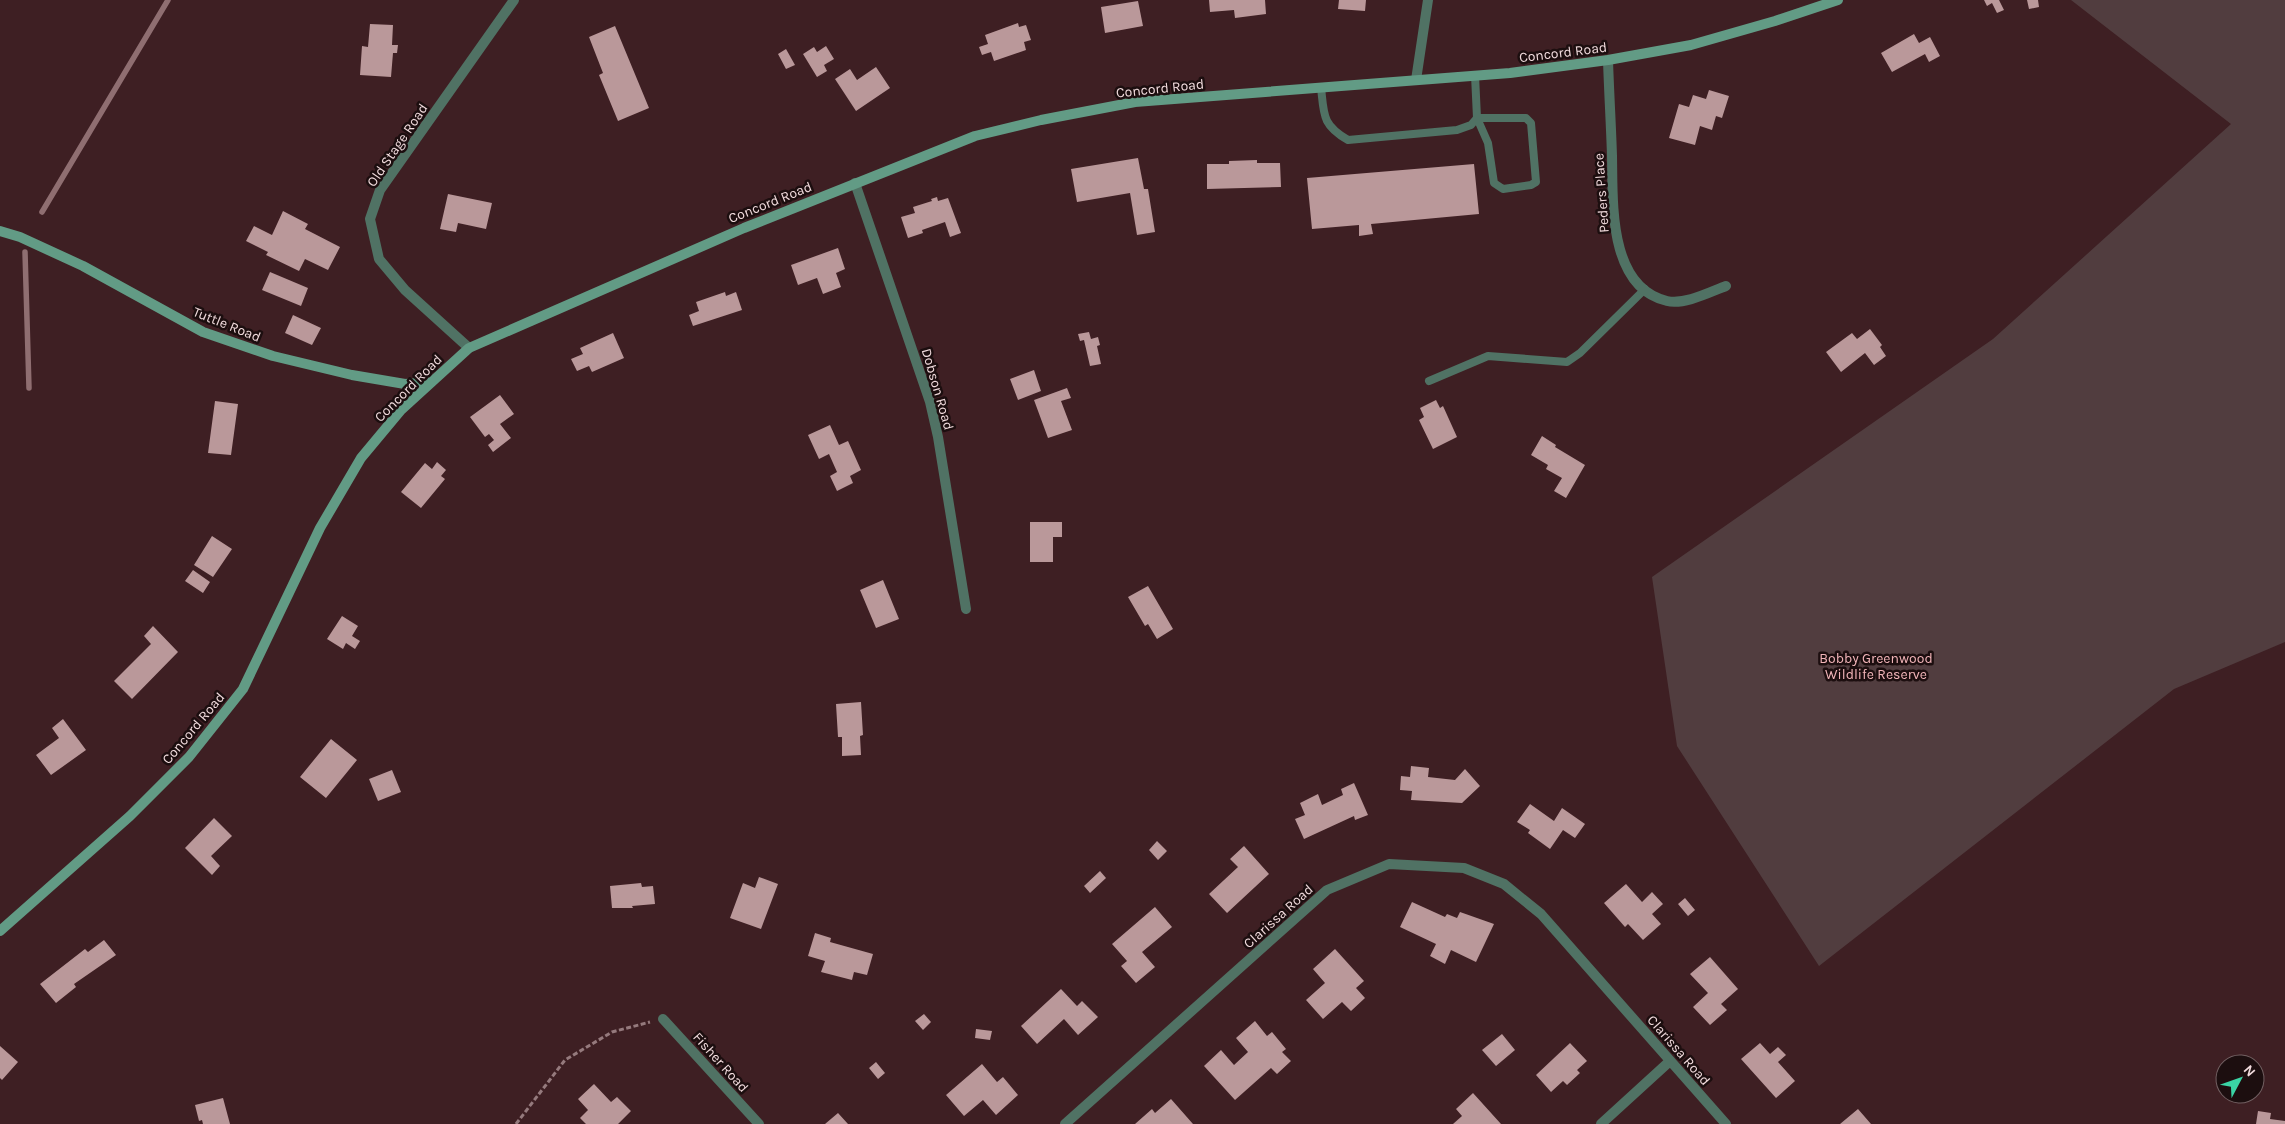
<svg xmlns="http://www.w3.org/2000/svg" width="2285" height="1124" font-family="Karla,sans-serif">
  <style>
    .green { fill: #513d3f }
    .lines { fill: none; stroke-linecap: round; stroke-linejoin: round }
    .stream { stroke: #8f6e71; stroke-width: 5.5 }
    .building { fill: #ba989a }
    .path { stroke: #957a7d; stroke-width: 3; stroke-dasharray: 5 2.5; stroke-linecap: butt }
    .lane { stroke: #507264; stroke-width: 8 }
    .street { stroke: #507264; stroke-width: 10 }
    .secondary { stroke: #629b85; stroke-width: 10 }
    .labels { text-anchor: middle; stroke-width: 5; stroke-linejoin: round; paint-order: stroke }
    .street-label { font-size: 14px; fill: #f2dcde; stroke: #1c0e0f }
    .park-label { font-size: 14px; fill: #f2b5b9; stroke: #1c0e0f }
  </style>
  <rect width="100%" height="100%" fill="#3e1f23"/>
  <path class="green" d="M 2071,0 L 2285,0 L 2285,642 L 2174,689 L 1819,966 L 1677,746 L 1652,577 L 1993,339 L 2231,124 Z"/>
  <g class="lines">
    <path class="stream" d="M 42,212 L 168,0
      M 25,252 L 29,388"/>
  </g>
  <path class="building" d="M 1209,0 L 1265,0 L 1266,14 L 1235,18 L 1234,10 L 1210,12 Z
    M 1339,0 L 1366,0 L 1365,11 L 1338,9 Z
    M 1984,0 L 1999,0 L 2004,10 L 1997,13 L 1992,3 L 1987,6 Z
    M 2027,0 L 2038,0 L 2039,7 L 2029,9 Z
    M 1138,1 L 1143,26 L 1105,33 L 1101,7 Z
    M 1018,23 L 1019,27 L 1026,25 L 1031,40 L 1024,42 L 1026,50 L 994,61 L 991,52 L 982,55 L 979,47 L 988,44 L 985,35 Z
    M 370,24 L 393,25 L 392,45 L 398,45 L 397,53 L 393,53 L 391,77 L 360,75 L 362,46 L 368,47 Z
    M 615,26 L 649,108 L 618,121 L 599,75 L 603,73 L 589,37 Z
    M 1914,34 L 1919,43 L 1930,37 L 1940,56 L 1929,62 L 1925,54 L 1892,72 L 1881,53 Z
    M 826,46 L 834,59 L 824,65 L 827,71 L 817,77 L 803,54 L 814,47 L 817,52 Z
    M 786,49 L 795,65 L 786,69 L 778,54 Z
    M 876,67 L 890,88 L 856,111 L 835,79 L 850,69 L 857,80 Z
    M 1709,90 L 1729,96 L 1722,118 L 1716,116 L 1712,130 L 1700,126 L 1695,145 L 1669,138 L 1679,104 L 1689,107 L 1693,95 L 1706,99 Z
    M 1138,158 L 1144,189 L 1148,189 L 1155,232 L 1137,235 L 1130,193 L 1077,202 L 1071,169 Z
    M 1257,160 L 1257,163 L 1280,163 L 1281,187 L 1207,189 L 1207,164 L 1229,164 L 1229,161 Z
    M 1474,164 L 1479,214 L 1371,224 L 1373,234 L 1359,236 L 1359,225 L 1312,229 L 1307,178 Z
    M 448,194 L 492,203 L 486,229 L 458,223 L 456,232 L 440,229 Z
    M 937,197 L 938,201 L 948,198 L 961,233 L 950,237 L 945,222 L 922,230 L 923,233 L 908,238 L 901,217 L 915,213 L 913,207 L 932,201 L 931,199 Z
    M 283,211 L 308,224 L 305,229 L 340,247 L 328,270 L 305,259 L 299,271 L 266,255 L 268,252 L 246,241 L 254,226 L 272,235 Z
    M 838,248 L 845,269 L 836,273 L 841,287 L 823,294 L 817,278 L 798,285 L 791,265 Z
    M 270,272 L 308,288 L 301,306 L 262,290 Z
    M 725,292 L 726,296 L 736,292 L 742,310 L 693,326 L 689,315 L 699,311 L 696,302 Z
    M 293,315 L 321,328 L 312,345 L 285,333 Z
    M 1870,329 L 1882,345 L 1880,347 L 1886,356 L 1874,365 L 1865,353 L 1841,372 L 1826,352 L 1852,333 L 1857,339 Z
    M 1089,332 L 1091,339 L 1098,337 L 1100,345 L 1097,346 L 1101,364 L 1090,366 L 1084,340 L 1080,341 L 1078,334 Z
    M 613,333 L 624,358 L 592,372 L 589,366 L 577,371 L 571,359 L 583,354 L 580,348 Z
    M 1034,370 L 1041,391 L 1018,400 L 1010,379 Z
    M 1067,388 L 1071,398 L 1061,401 L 1072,430 L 1048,438 L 1034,400 Z
    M 500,395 L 514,414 L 500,424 L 511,438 L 493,452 L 488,445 L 494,440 L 489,434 L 485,437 L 470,417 Z
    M 1436,400 L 1440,408 L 1443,406 L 1457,437 L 1433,449 L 1419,420 L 1424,417 L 1420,408 Z
    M 215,401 L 238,404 L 231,455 L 208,453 Z
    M 830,425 L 839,445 L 848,441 L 861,470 L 850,476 L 853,483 L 837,491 L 830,476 L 837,472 L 829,454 L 819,459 L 808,435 Z
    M 1542,436 L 1556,445 L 1555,447 L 1585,465 L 1566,498 L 1554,491 L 1562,478 L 1546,469 L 1548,465 L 1531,455 Z
    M 437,462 L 446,470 L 441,476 L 445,479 L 421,508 L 401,492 L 425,463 L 432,469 Z
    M 1030,522 L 1062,522 L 1062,537 L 1053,537 L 1053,562 L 1030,562 Z
    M 212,536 L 232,549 L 213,577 L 194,565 Z
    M 193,570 L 210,582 L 203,593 L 185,581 Z
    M 883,580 L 899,619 L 876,628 L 860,590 Z
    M 1148,586 L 1173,629 L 1157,639 L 1148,624 L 1145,626 L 1128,597 Z
    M 342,616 L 358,626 L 352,636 L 360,641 L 355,649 L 346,643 L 343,649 L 327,639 Z
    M 153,626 L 178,652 L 132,699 L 114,681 L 151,644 L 144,636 Z
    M 861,702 L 863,735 L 860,736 L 861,755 L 842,756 L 842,737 L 838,737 L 836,704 Z
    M 63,719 L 86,750 L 51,775 L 36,755 L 59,738 L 52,728 Z
    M 331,739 L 357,760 L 326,798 L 300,777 Z
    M 1411,766 L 1429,768 L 1428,777 L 1455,780 L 1465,769 L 1480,786 L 1462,803 L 1411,800 L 1412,791 L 1400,790 L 1401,776 L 1410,777 Z
    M 392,770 L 401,792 L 378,801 L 369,779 Z
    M 1354,783 L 1368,815 L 1355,820 L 1354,816 L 1304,839 L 1295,819 L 1305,815 L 1300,803 L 1318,794 L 1322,805 L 1343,795 L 1341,789 Z
    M 1530,804 L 1554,821 L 1562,808 L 1585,824 L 1575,838 L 1563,830 L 1550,849 L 1528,833 L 1530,830 L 1517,822 Z
    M 214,818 L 232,836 L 211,856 L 220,866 L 212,875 L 185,848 Z
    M 1157,841 L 1167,851 L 1158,860 L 1149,850 Z
    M 1244,846 L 1269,874 L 1227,913 L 1209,894 L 1238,867 L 1230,859 Z
    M 1100,871 L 1106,878 L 1090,893 L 1084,886 Z
    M 759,877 L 778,884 L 761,929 L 730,918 L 743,883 L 755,888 Z
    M 641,883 L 642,887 L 653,886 L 655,904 L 632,906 L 633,908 L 612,908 L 610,886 Z
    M 1626,884 L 1642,902 L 1652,892 L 1663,904 L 1652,914 L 1661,924 L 1643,940 L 1628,924 L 1625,927 L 1604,903 Z
    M 1685,898 L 1695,910 L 1688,916 L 1678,904 Z
    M 1412,902 L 1445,917 L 1447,914 L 1457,918 L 1460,912 L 1494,924 L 1476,962 L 1451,950 L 1445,964 L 1430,956 L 1436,944 L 1400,927 Z
    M 1155,907 L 1172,927 L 1142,952 L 1155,967 L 1136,983 L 1121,966 L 1127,961 L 1112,944 Z
    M 815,933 L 831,938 L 830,942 L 873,954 L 867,975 L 854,972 L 852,980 L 821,972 L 825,961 L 808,956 Z
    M 104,940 L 116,955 L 74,984 L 76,987 L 56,1003 L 40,984 L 85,949 L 88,952 Z
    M 1335,949 L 1364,981 L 1356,988 L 1365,998 L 1351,1011 L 1342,1002 L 1323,1019 L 1306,1000 L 1325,983 L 1313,969 Z
    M 1710,957 L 1738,989 L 1721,1004 L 1727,1010 L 1710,1025 L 1693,1007 L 1708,993 L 1690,974 Z
    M 1061,989 L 1077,1006 L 1082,1001 L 1098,1017 L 1078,1035 L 1064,1019 L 1037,1044 L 1021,1026 Z
    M 924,1014 L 931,1022 L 923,1030 L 915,1021 Z
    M 1255,1021 L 1267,1036 L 1272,1032 L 1286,1049 L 1282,1052 L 1291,1061 L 1277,1074 L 1271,1068 L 1235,1100 L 1204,1066 L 1221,1050 L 1234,1065 L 1248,1052 L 1236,1038 Z
    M 976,1029 L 992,1031 L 990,1040 L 975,1038 Z
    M 1502,1034 L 1515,1050 L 1496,1066 L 1482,1050 Z
    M 1570,1043 L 1587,1061 L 1577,1070 L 1580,1073 L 1567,1085 L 1563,1081 L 1551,1092 L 1536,1075 Z
    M 1760,1043 L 1770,1054 L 1778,1047 L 1786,1055 L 1778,1062 L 1795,1081 L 1776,1098 L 1741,1059 Z
    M 0,1046 L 18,1062 L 2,1080 L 0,1078 Z
    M 876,1062 L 885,1073 L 878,1079 L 869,1068 Z
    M 982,1064 L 997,1082 L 1003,1077 L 1018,1095 L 996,1115 L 983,1100 L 964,1116 L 946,1095 Z
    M 594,1084 L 611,1102 L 617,1097 L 631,1111 L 618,1124 L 586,1124 L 580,1118 L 588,1110 L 578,1099 Z
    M 1473,1093 L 1501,1124 L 1453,1124 L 1462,1116 L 1456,1109 Z
    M 223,1098 L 230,1124 L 203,1124 L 202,1120 L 199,1121 L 195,1105 Z
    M 1171,1099 L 1193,1124 L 1135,1124 L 1152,1109 L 1155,1113 Z
    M 1858,1109 L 1871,1124 L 1840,1124 Z
    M 2258,1111 L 2271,1113 L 2270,1119 L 2285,1121 L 2285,1124 L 2256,1124 Z
    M 838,1113 L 848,1124 L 825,1124 Z"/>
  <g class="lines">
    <path class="path" d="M 516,1124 L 565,1060 L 612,1032 L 650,1022"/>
    <path class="lane" d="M 1321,87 C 1324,115 1322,125 1348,140 L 1457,130 L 1471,125 L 1477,118 L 1475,75
      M 1477,118 L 1526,118 L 1531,123 L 1536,182 L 1531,185 L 1503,189 L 1494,183 L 1488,143 Z
      M 1429,381 L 1488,356 L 1567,362 L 1580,353 L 1645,289"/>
    <path class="street" d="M 1608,60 C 1609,92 1611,124 1612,156 C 1613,202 1608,287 1667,301 C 1685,305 1710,292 1726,286
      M 1416,80 L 1428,0
      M 855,183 L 930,402 L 938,437 L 966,609
      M 469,348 L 405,290 L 379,259 L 370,219 L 380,190 L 514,0
      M 663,1019 L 759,1124
      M 1065,1124 L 1327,890 L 1389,864 L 1464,868 L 1504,884 L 1541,914 L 1726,1124
      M 1601,1124 L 1670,1061"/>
    <path class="secondary" d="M 0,231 L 20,237 L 83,266 L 203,332 L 273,356 L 352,375 L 405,384 L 431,382
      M 0,931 L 130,816 L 189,757 L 243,689 L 320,528 L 361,458 L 401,410 L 469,348 L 744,228 L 975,136 L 1041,120 L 1135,102 L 1510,73 L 1608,60 L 1691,45 L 1775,21 L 1838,0"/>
  </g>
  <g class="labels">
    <g class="street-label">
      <text transform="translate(1563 52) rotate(-7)" y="5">Concord Road</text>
      <text transform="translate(1160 88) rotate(-6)" y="5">Concord Road</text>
      <text transform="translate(397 145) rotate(-56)" y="5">Old Stage Road</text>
      <text transform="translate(1601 193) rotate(-94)" y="5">Peders Place</text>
      <text transform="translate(770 202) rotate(-22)" y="5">Concord Road</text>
      <text transform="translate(227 324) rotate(22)" y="5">Tuttle Road</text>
      <text transform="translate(408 388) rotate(-45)" y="5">Concord Road</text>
      <text transform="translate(938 389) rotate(74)" y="5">Dobson Road</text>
      <text transform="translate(193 728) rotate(-50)" y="5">Concord Road</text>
      <text transform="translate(1278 916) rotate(-42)" y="5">Clarissa Road</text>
      <text transform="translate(1679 1050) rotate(49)" y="5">Clarissa Road</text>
      <text transform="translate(721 1062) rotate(48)" y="5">Fisher Road</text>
    </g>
    <g class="park-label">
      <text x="1876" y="663">Bobby Greenwood<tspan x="1876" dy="16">Wildlife Reserve</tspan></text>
    </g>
  </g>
  <g transform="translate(2240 1079) rotate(49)"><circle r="24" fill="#1c0e0f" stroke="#726062"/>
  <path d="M0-4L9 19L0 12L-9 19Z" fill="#3ad4a5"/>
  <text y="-8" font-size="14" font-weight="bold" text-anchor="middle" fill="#f2dcde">N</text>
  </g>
</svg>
